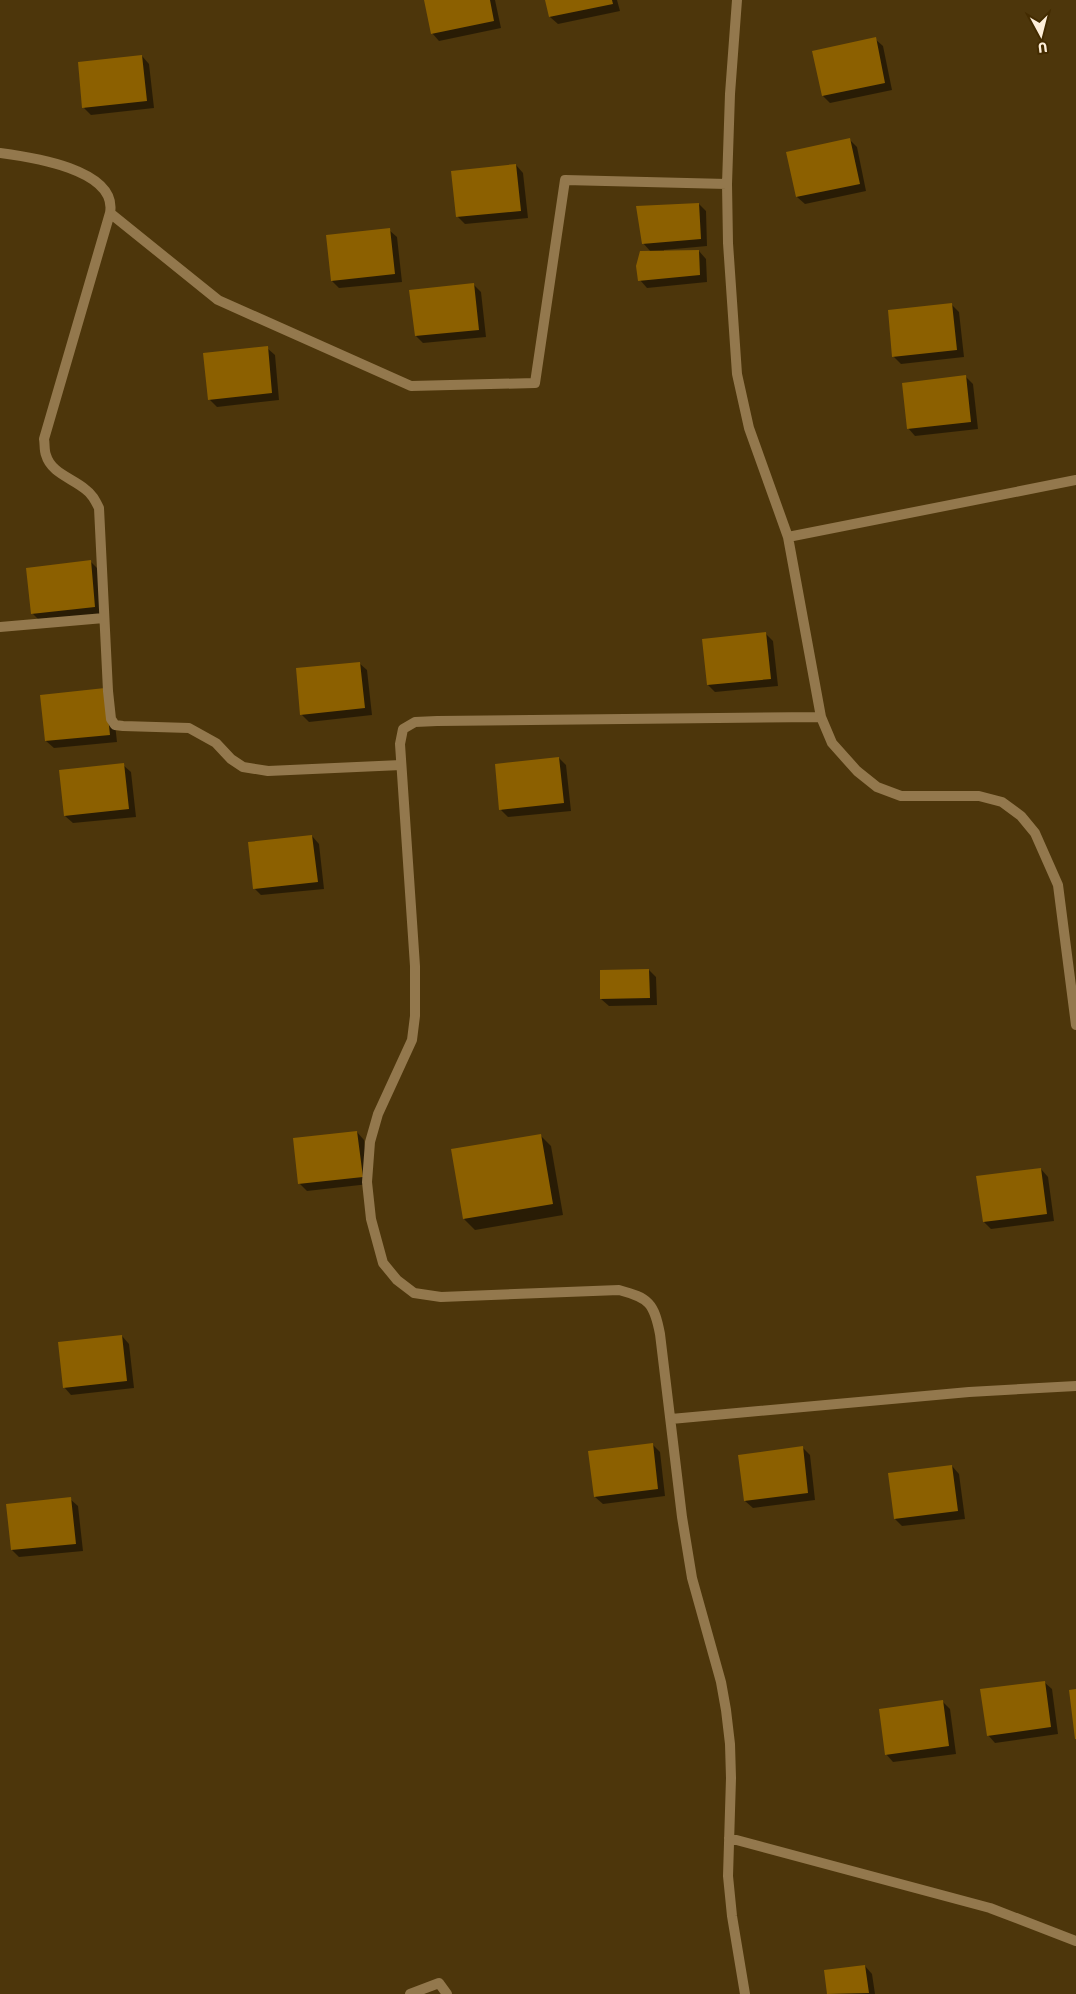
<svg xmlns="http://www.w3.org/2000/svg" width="1076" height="1994" font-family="Signika,sans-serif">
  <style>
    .shadow { fill: #0007 }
    .building { fill: #8c6000 }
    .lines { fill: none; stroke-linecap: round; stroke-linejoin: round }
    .street { stroke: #93784d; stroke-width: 10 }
  </style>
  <rect width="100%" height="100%" fill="#4d360b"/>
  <path class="shadow" d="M 425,0 L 495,0 L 501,28 L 439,41 L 432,33 Z
    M 547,0 L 617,0 L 620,11 L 558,24 L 550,17 Z
    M 875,39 L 883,46 L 892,90 L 830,103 L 823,96 Z
    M 142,56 L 149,64 L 154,108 L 91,115 L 84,108 Z
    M 850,140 L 857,147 L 866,191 L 805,204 L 797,197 L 788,153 Z
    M 516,165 L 523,173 L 528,218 L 465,224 L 458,217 L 453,172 Z
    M 699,204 L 706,211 L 707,246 L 664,250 L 664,252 L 699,251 L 706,259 L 707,282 L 647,288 L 640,280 L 651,252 L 643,243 Z
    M 389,230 L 397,237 L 402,282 L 339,288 L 332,281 Z
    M 474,285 L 481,292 L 486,337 L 423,343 L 416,336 Z
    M 952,305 L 959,312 L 964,357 L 901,364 L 893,356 Z
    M 267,348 L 275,355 L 279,400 L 217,407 L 209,399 Z
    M 966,377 L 973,384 L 978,429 L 915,436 L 908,428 Z
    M 90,561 L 98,569 L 102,614 L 40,621 L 32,613 Z
    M 766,634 L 773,641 L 778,686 L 715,692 L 708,685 Z
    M 359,663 L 367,670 L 372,715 L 309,722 L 301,714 Z
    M 42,696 L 112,697 L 117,742 L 54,748 L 46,741 Z
    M 559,758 L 566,765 L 571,811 L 508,817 L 501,810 Z
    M 123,765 L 131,772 L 136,817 L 73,823 L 65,816 Z
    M 312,836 L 319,844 L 324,889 L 261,895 L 254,888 Z
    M 649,970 L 656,977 L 657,1005 L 609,1006 L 601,999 Z
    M 357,1132 L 364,1140 L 369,1184 L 307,1191 L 299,1183 Z
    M 540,1135 L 551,1146 L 563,1215 L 475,1230 L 464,1219 Z
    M 1041,1169 L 1048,1177 L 1054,1221 L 991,1229 L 984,1222 Z
    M 122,1336 L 129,1344 L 134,1388 L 71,1395 L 64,1387 Z
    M 652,1444 L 660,1452 L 665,1496 L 603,1504 L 595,1497 Z
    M 802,1447 L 810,1455 L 815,1500 L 753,1508 L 745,1501 Z
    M 952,1466 L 959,1474 L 965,1519 L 902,1526 L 895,1519 Z
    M 70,1499 L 78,1506 L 83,1551 L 19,1557 L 12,1550 L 7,1505 Z
    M 1044,1682 L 1052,1689 L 1058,1734 L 995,1743 L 988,1735 Z
    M 943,1702 L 950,1709 L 956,1754 L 893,1762 L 886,1754 Z
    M 865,1966 L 872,1974 L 875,1994 L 828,1994 L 826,1971 Z"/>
  <path class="building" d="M 424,0 L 490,0 L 494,21 L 431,34 Z
    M 545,0 L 612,0 L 613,4 L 549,17 Z
    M 876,37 L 885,83 L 822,96 L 812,51 Z
    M 142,55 L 147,101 L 82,108 L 78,62 Z
    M 850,138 L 860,184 L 796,197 L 786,152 Z
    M 516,164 L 521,211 L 456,217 L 451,171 Z
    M 699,203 L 701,239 L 642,244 L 636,206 Z
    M 390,228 L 395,274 L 331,281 L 326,235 Z
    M 699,250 L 700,275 L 638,281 L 636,266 L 640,251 Z
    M 474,283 L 479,330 L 415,336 L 409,290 Z
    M 952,303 L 957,350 L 892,357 L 888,310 Z
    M 268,346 L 272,393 L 208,400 L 203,353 Z
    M 966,375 L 971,422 L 907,429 L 902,383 Z
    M 91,560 L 95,607 L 31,614 L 26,568 Z
    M 766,632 L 771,679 L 707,685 L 702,639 Z
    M 360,662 L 365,708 L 300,715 L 296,668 Z
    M 105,688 L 110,735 L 45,741 L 40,695 Z
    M 559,757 L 564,803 L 499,810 L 495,764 Z
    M 124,763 L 129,809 L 64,816 L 59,770 Z
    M 312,835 L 318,882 L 253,889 L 248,842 Z
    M 649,969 L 650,998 L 600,999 L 600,970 Z
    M 357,1131 L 363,1177 L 298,1184 L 293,1138 Z
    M 541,1134 L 553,1204 L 463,1219 L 451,1149 Z
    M 1041,1168 L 1047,1214 L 983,1222 L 976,1176 Z
    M 122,1335 L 127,1381 L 63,1388 L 58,1342 Z
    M 653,1443 L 658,1489 L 594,1497 L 588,1451 Z
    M 803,1446 L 808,1493 L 744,1501 L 738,1455 Z
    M 952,1465 L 958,1511 L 894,1519 L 888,1473 Z
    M 71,1497 L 76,1544 L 11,1550 L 6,1504 Z
    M 1045,1681 L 1051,1727 L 987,1736 L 980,1689 Z
    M 1076,1689 L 1076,1739 L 1075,1739 L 1069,1690 Z
    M 943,1700 L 949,1746 L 885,1755 L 879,1709 Z
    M 865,1965 L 869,1993 L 827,1994 L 824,1970 Z"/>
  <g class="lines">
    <path class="street" d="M 737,0 L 730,94 L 727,184 L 728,243 L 737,374 L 749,428 L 788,537 L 821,717 L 832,743 L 857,771 L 877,787 L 901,796 L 979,796 L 1002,802 L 1021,816 L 1035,833 L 1058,885 L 1076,1025
      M 0,153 C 30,157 118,169 110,213 L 218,300 L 411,386 L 535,383 L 565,180 L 727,184
      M 110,213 L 44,439 C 45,444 44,450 46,455 C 51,473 72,478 85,489 C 92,494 95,500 99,508 L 108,691 L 111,719 L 115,725 L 123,726 L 189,728 L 216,743 L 231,759 L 243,767 L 268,771 L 401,765
      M 788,537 L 1076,480
      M 0,627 L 104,618
      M 671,1419 L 969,1392 L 1076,1386
      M 729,1838 L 990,1908 L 1076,1941
      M 410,1994 L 439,1983 L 447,1994
      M 745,1994 L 732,1916 L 728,1876 L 731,1778 L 730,1744 L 726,1710 L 721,1682 L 692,1578 L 682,1517 L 660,1334 C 654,1303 649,1298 619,1290 L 441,1297 L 414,1293 L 397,1280 L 383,1263 L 371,1219 L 367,1182 L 370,1142 L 378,1114 L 412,1040 L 415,1016 L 415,966 L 400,744 L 403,729 L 415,722 L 437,721 L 821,717"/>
  </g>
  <g transform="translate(1041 35) rotate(173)" stroke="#432b00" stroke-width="4" paint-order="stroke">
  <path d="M0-4L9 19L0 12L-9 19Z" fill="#feefda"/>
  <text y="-8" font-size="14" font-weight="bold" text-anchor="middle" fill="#feefda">U</text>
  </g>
</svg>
